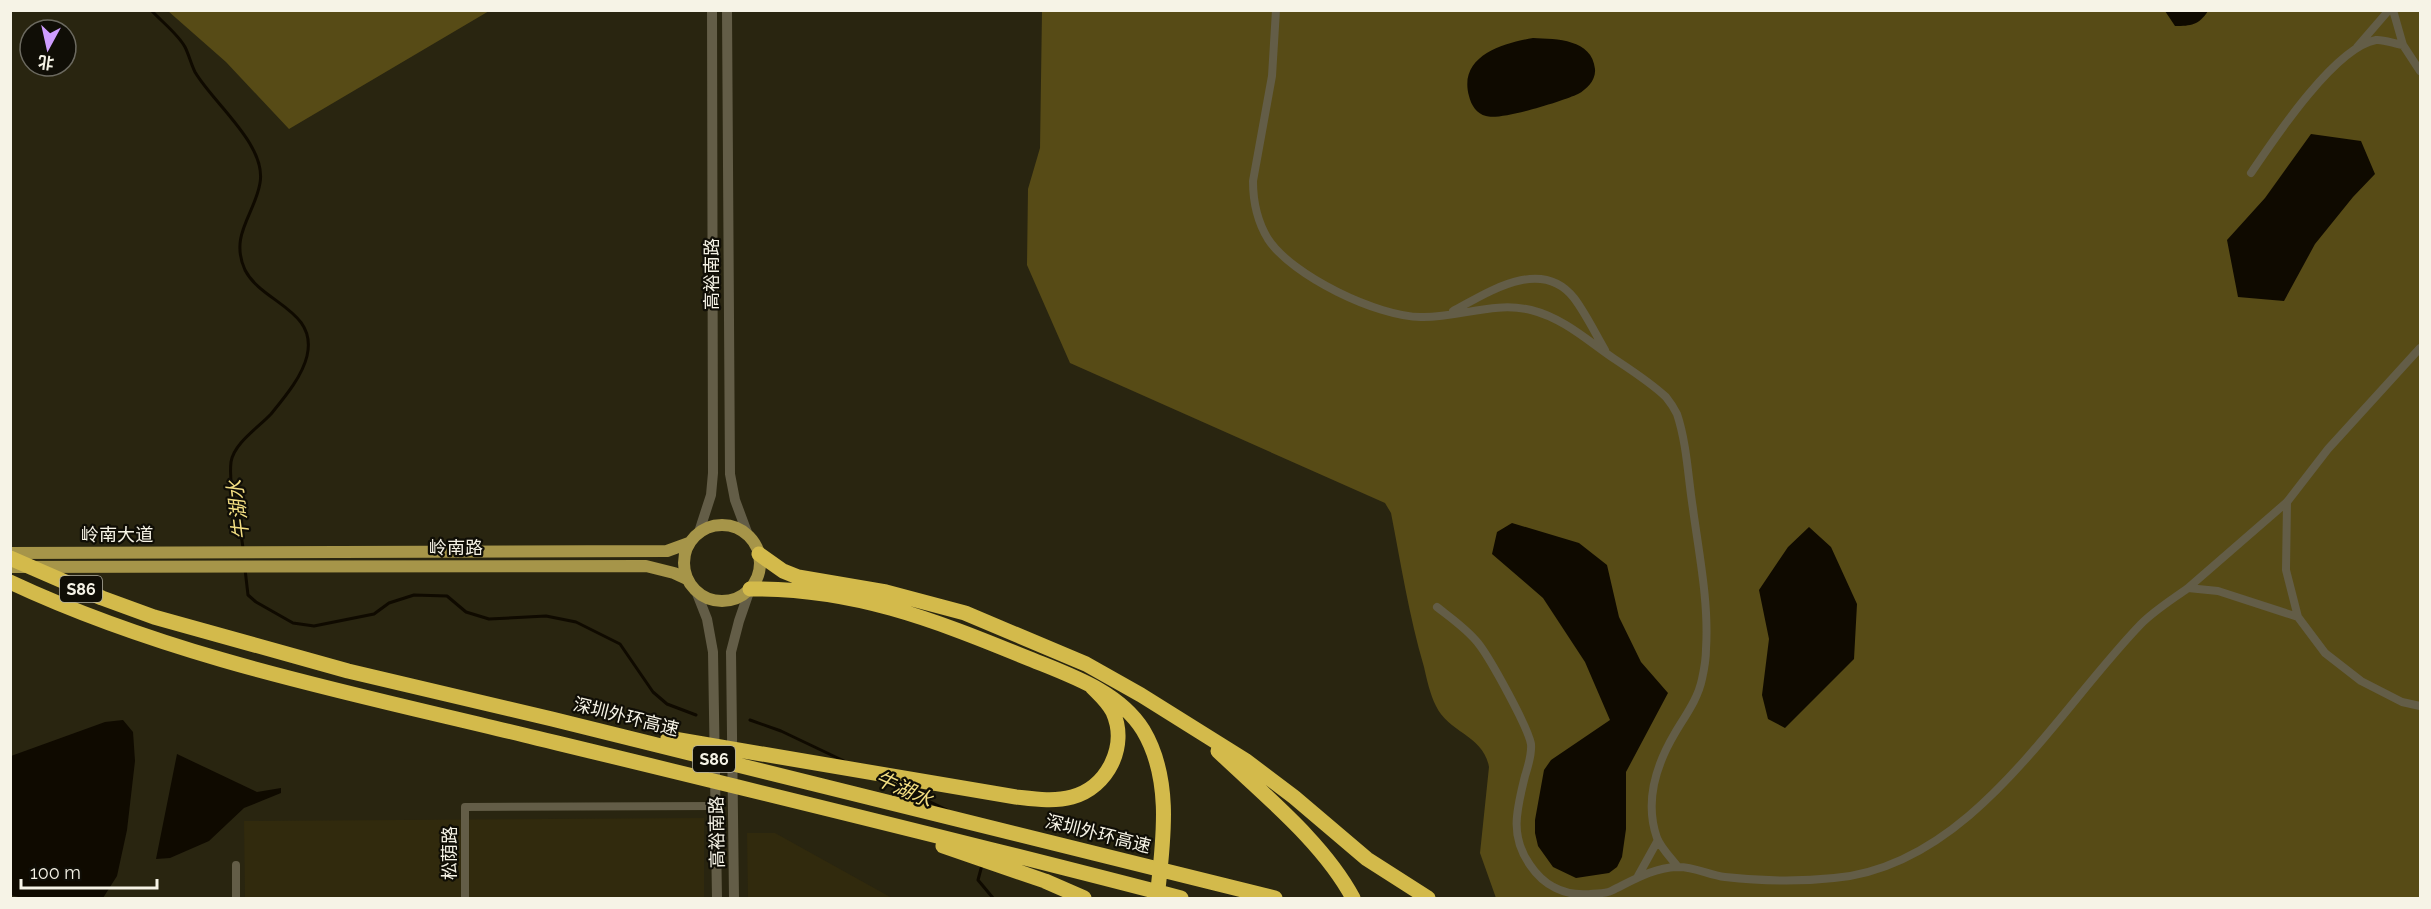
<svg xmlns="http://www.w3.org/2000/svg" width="2431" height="909" font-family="Raleway,'Noto Sans SC',sans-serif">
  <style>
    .built { fill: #312a0d }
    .green { fill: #574b16 }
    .water { fill: #0f0a00 }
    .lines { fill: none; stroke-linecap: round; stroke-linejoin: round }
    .stream { stroke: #0f0a00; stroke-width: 3 }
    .minor { stroke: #635d47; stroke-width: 8 }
    .tertiary { stroke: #635d47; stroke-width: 10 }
    .primary { stroke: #a69549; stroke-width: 12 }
    .motorway { stroke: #d3ba4b; stroke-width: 15 }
    .labels { text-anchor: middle; stroke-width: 4.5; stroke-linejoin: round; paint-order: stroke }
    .shield { fill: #100e06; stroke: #b1aea3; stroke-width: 1.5 }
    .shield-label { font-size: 16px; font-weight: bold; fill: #f6f3e6 }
    .street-label { font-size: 18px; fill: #f6f3e6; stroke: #100e06 }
    .water-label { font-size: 20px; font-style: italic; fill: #f3de82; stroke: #100e06 }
  </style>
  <rect width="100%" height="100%" fill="#292510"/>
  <path class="built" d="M 704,818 L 704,898 L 245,898 L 244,821 Z
    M 747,833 L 775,833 L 892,898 L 748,898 Z"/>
  <path class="green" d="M 168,11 L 489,11 L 289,129 L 226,62 Z
    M 1042,11 L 2420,11 L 2420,898 L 1496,898 L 1480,853 L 1489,767 C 1484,736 1448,732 1436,706 C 1430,694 1427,680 1424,667 C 1409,616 1401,564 1391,513 L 1385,503 L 1070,363 L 1027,265 L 1028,189 L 1040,148 Z"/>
  <path class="water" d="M 2165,11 L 2208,11 C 2199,25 2191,26 2175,26 Z
    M 1533,38 C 1557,39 1592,39 1595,69 C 1596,80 1587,89 1578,94 C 1563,101 1500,121 1486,116 C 1477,114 1471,105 1469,96 C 1458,56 1503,43 1533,38 Z
    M 2311,134 L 2361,141 L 2375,174 L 2353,197 L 2315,244 L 2284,301 L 2238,297 L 2227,240 L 2265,198 Z
    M 1512,523 L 1579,543 L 1607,565 L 1619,617 L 1641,662 L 1668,693 L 1626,772 L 1626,829 L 1622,857 L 1617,867 L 1609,873 L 1576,878 L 1553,867 L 1538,846 L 1535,833 L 1535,820 L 1544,770 L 1551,760 L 1610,720 L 1585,662 L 1543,598 L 1492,554 L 1497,532 Z
    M 1809,527 L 1831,547 L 1857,604 L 1854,659 L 1785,728 L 1768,719 L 1762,695 L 1769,639 L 1759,590 L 1788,547 Z
    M 123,720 L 133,732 L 135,761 L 127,830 L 117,876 L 103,898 L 22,898 L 11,895 L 11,756 L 105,722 Z
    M 177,754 L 257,792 L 281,788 L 281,793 L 244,808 L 209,841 L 170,858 L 156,859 Z"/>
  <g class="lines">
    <path class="stream" d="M 151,10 C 162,22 178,34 185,47 C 189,55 191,64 195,72 C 213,103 267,145 260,183 C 255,214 229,235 245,270 C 262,303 318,310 307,356 C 302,377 284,398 271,414 C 259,427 234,443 231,462 C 228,490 240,520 243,548
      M 245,569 L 248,595 L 256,602 L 293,623 L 314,626 L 374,614 L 389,603 L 414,595 L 447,596 L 466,612 L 489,619 L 546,616 L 576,622 L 620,644 L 653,692 L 667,704 L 696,715
      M 750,720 L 781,731 L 844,761
      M 891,783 L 947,810
      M 982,865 L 978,880 L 993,898"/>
    <path class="minor" d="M 1276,10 L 1272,76 L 1253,181 C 1253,202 1257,221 1268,239 C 1292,276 1378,317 1421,317 C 1459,318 1493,301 1531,310 C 1563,318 1587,340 1613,358 C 1631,370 1650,382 1666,397 C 1670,402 1674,408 1677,414 C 1687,444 1688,478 1693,509 C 1699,554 1709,603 1706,649 C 1706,659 1704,670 1702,679 C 1698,699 1685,716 1675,733 C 1656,765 1644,801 1657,838 C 1661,848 1671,858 1678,867
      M 2393,10 L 2403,45
      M 2357,47 L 2389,10
      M 2251,173 C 2274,139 2335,47 2376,40 C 2383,39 2395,44 2403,45 L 2420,71
      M 1453,311 C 1487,293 1541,256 1574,298 C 1586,314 1595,333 1605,350
      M 2287,502 L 2286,570 L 2298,617
      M 2188,588 L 2287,502 L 2328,449 L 2420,348
      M 1437,607 C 1451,618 1467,629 1478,643 C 1490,658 1528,727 1531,744 C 1532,755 1528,766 1525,776 C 1517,809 1509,835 1530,865 C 1544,886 1565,896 1590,894 C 1597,893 1605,894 1611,891 C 1632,881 1652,868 1677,867 C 1692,866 1709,875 1725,877 C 1761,881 1797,882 1834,878 C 1971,866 2054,714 2141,624 C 2155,610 2173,599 2188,588 L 2218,591 L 2298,617 L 2325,653 L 2361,681 L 2402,702 L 2420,706
      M 236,865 L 236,898
      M 1638,876 L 1658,840
      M 465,898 L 465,807 L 715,806"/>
    <path class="tertiary" d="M 727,10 L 730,474 L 735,500 L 748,535
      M 699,532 L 711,495 L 713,473 L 712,10
      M 696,591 L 707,619 L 713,652 L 717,898
      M 734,898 L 731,652 L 739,621 L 750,589"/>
    <path class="primary" d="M684 563a38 38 0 1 1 76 0a38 38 0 1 1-76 0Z
      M 10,553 L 667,551 L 689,543
      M 10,567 L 646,566 L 674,573 L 687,579"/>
    <path class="motorway" d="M 759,554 L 783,571 L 798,577 L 886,592 L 965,613 L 1086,664 L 1141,695 L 1245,760 L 1294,797 L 1367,859 L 1428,898
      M 10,558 L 102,598 L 154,617 L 348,671 L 552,719 L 1275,898
      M 10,582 C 172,658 351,693 524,735 C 743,788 963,841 1181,898
      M 750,589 C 853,588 932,619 1025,657 C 1066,674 1118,690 1143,730 C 1173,780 1163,843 1157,898
      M 668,738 L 1016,797 C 1034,799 1054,802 1072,797 C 1108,787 1128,746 1113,712 C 1108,702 1100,695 1092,687
      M 1218,751 C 1264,795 1323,842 1353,898
      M 943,846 L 1045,881 L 1084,898"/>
  </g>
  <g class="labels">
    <g class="shield">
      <rect x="60" y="576" width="42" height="26" rx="4.5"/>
      <rect x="693" y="746" width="42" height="26" rx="4.5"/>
    </g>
    <g class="shield-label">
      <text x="81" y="595">S86</text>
      <text x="714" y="765">S86</text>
    </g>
    <g class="street-label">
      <text transform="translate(712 274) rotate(-90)" y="6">高裕南路</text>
      <text x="117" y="541">岭南大道</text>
      <text x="456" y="554">岭南路</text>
      <text transform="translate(626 717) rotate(14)" y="6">深圳外环高速</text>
      <text transform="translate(717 832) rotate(-91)" y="6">高裕南路</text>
      <text transform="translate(1098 834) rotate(14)" y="6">深圳外环高速</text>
      <text transform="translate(450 853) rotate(-90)" y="6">松荫路</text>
    </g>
    <g class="water-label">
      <text transform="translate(238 510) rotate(-97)" y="7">牛湖水</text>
      <text transform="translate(904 789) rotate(24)" y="7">牛湖水</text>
    </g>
  </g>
  <rect width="2431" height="909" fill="none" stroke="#f6f3e6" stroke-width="24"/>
  <g transform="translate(48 48) rotate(188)"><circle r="28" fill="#100e06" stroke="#6c6a60" stroke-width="1.5"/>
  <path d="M0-4.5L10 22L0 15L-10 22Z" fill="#cf9dff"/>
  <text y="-9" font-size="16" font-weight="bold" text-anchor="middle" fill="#f6f3e6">北</text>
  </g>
  <path d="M21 879v9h136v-9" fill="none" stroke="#f6f3e6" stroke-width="3"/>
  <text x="30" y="879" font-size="18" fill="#f6f3e6" stroke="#100e06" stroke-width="4.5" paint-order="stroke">100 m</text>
</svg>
